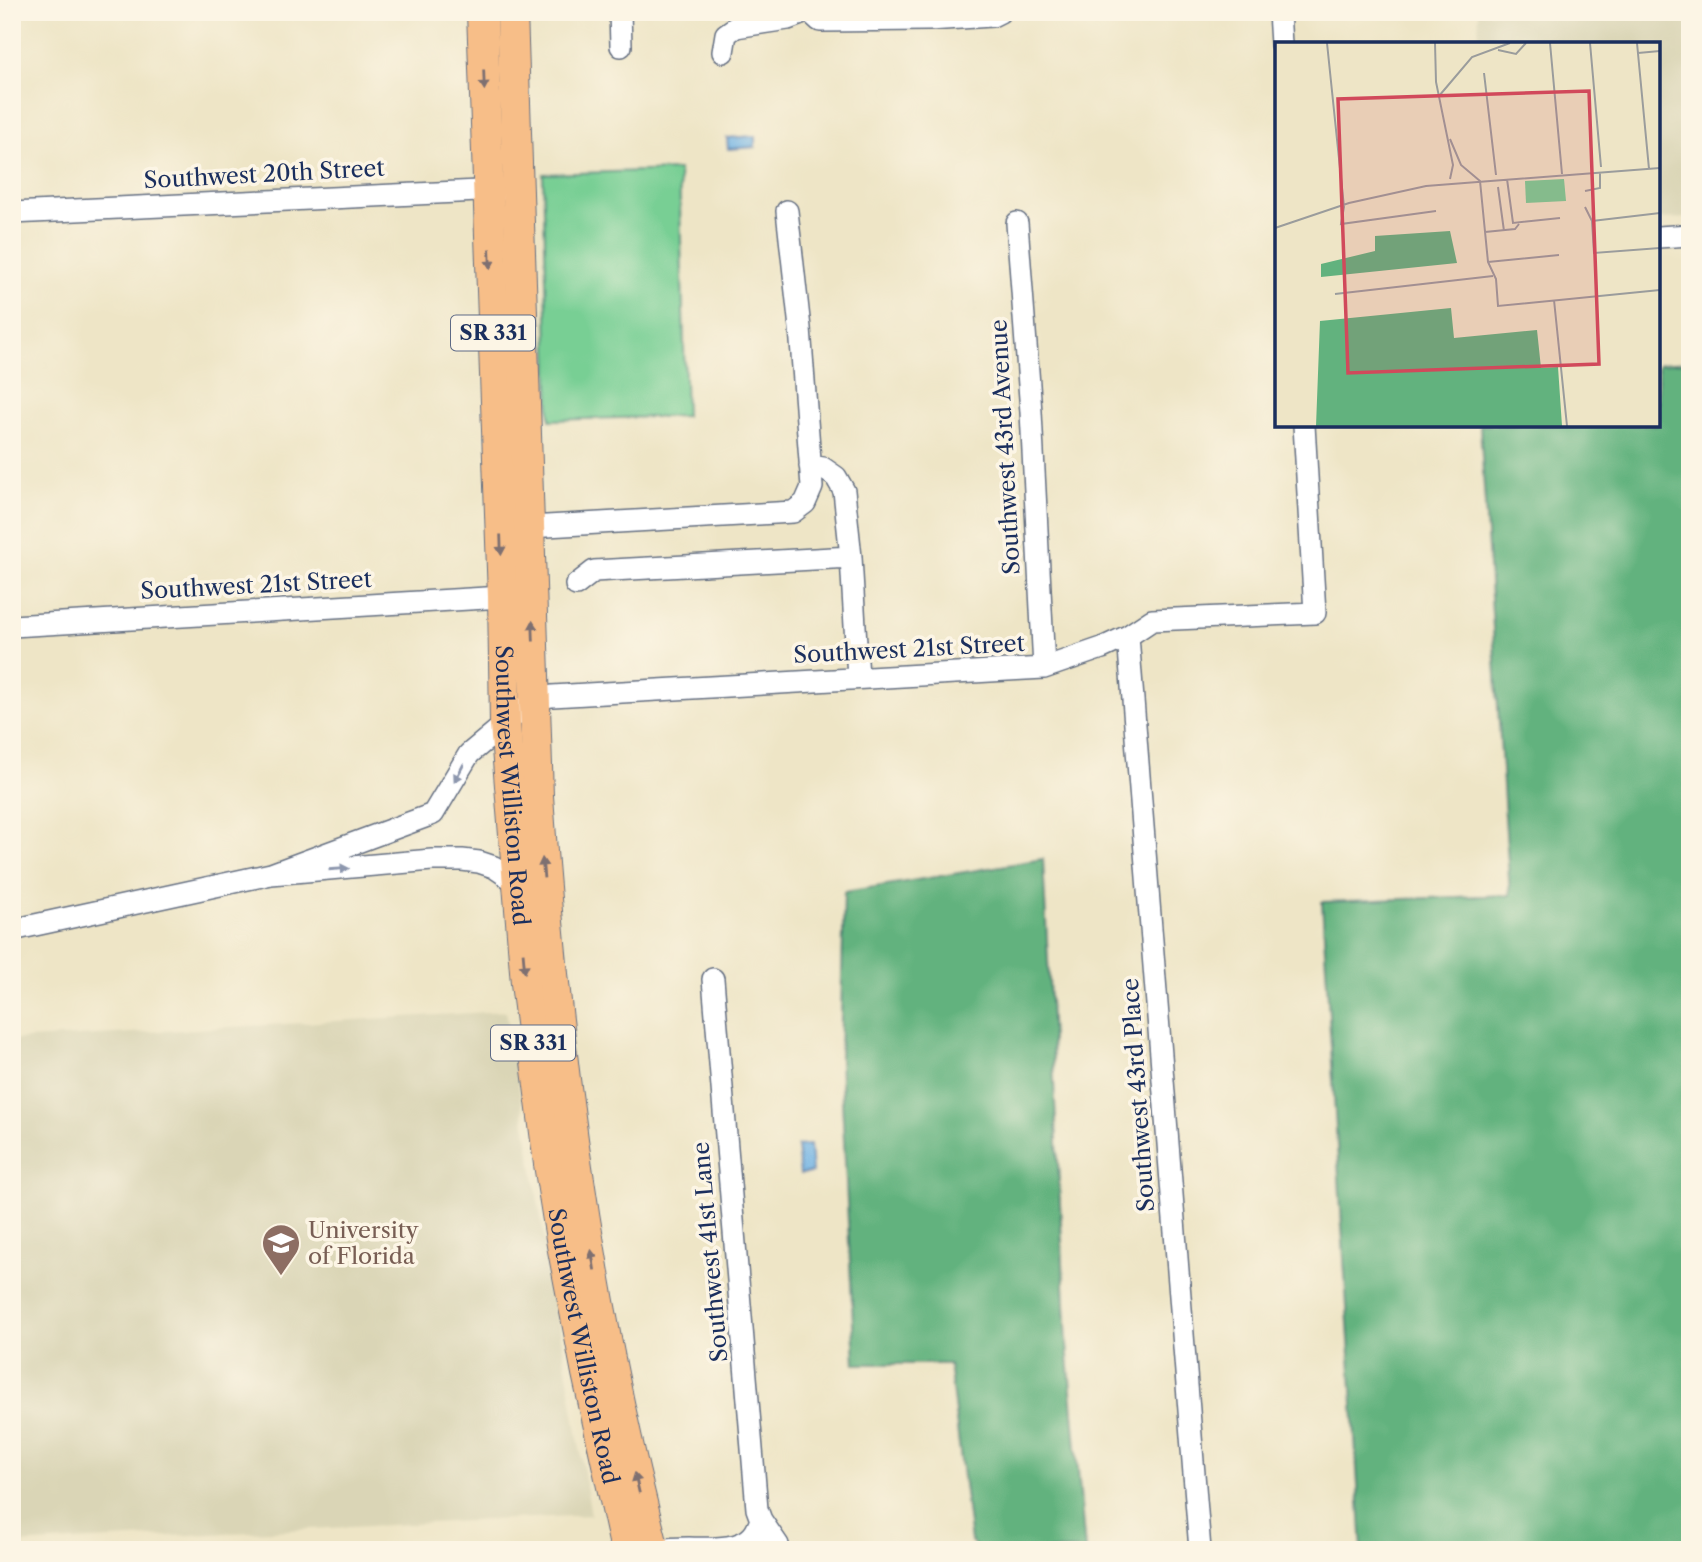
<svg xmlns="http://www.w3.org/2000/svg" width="1702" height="1562" font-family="'Libre Caslon Text',serif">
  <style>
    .built { fill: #dad5b6 }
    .green { fill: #78cf94; stroke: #4a7f79; stroke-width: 2 }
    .forest { fill: #62b27e; stroke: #3e706e; stroke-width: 2 }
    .water { fill: #6fb2e4; stroke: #4570a1; stroke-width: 2 }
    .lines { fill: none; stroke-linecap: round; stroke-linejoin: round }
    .minor-casing { stroke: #656f82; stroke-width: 24 }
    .highway-casing { stroke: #656f82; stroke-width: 32 }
    .minor { stroke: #fff; stroke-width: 21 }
    .highway { stroke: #f7be88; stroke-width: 30 }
    .oneway { fill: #7e6f71 }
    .oneway2 { fill: #8d97ae }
    .labels { text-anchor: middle; stroke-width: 7; stroke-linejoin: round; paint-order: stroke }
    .shield { fill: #fcf5e5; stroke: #5e6a86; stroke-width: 2 }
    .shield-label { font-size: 21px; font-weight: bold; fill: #1b2f5e }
    .street-label { font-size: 23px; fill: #1b2f5e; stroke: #fcf5e5 }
    .education-label { font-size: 23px; fill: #785e54; stroke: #fcf5e5; text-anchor: start }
    .inset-road { fill: none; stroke: #9a9c9c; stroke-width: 2 }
    .view { fill: #d1495b; fill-opacity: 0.15; stroke: #d1495b; stroke-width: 3.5 }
    .inset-edge { fill: none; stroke: #1b2f5e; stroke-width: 3.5 }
  </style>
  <rect width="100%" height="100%" fill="#fcf5e5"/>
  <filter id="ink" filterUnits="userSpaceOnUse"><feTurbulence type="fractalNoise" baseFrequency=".0143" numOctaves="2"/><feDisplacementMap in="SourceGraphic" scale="14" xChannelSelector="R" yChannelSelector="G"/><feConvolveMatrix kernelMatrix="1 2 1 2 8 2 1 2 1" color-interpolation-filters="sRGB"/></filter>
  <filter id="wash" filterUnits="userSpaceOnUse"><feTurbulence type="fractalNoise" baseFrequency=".00686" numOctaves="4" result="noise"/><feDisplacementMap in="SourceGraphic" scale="28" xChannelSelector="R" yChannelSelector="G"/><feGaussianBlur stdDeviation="1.57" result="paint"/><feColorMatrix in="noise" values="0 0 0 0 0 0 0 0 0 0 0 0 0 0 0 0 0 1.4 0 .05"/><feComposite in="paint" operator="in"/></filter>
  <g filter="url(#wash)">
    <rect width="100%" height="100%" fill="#eee5c6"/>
    <path class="built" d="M 1478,12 L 1690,12 L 1690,218 L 1658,219 L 1658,44 L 1479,44 Z
      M 506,1011 L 591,1515 L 12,1544 L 12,1040 Z"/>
    <path class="green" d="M 679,170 L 686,416 L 550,420 L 543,174 Z"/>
    <path class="forest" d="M 1690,362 L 1690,1550 L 1362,1550 L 1322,902 L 1510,895 L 1480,425 L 1658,425 L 1658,364 Z
      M 1043,859 L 1067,1344 L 1085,1550 L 978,1550 L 971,1541 L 949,1364 L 855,1364 L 840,1060 L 844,892 Z"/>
    <path class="water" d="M 755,136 L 755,147 L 728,149 L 727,138 Z
      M 810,1145 L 812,1173 L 800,1174 L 797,1146 Z"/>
  </g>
  <g filter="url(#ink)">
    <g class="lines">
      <defs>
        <path id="minor" d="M 620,12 L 621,46
          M 810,12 L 820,21 L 929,20 L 992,16 L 1000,12
          M 1279,12 L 1281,44
          M 723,52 L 726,34 L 736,27 L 788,19 L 806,12
          M 12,213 L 500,190
          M 1017,223 L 1031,412 L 1044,668
          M 1658,237 L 1690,235
          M 810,466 L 823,468 L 836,477 L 844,491 L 851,557 L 858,678
          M 529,527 L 793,512 L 805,503 L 812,487 L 800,328 L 787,211
          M 576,585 L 594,571 L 851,557
          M 12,626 L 503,597
          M 1128,636 L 1200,1550
          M 271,874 L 433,814 L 469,754 L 535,699 L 552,696 L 1044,668 L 1102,648 L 1128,636 L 1152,620 L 1315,613 L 1304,425
          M 12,930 L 271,874 L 432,860 L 462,860 L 479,862 L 494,867 L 516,882
          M 713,979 L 757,1509 L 761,1520 L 778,1545 L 779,1550
          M 661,1550 C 686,1544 736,1556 753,1535 C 757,1531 759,1524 761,1520"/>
        <g id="highway">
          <path id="s1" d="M 482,12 L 503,597 L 505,724 L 526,983 L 549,1164 L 562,1245 L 587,1373 L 626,1550"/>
          <path d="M 512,12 L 538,796 C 555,1049 589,1304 654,1550"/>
        </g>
      </defs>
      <use href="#minor" class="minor-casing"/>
      <use href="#highway" class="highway-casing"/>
      <use href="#minor" class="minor"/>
      <use href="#highway" class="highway"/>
    </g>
    <defs><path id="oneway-solid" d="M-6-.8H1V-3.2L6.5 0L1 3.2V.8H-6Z" transform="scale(1.75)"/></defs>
    <g class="oneway">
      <use href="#oneway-solid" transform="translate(484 80) rotate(88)"/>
      <use href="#oneway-solid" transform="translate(490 259) rotate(88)"/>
      <use href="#oneway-solid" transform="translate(501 545) rotate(88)"/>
      <use href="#oneway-solid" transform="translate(533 631) rotate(-92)"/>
      <use href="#oneway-solid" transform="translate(543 868) rotate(-95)"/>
      <use href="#oneway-solid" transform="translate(524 963) rotate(85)"/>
      <use href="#oneway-solid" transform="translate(593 1260) rotate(-99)"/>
      <use href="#oneway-solid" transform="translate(637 1483) rotate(-103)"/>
    </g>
    <g class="oneway2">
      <use href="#oneway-solid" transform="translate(459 773) rotate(118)"/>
      <use href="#oneway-solid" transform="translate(339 869) rotate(-4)"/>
    </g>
  </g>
  <defs>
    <symbol id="university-pin" viewBox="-11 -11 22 30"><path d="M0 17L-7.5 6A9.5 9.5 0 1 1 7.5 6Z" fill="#8d6e63" stroke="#fcf5e5"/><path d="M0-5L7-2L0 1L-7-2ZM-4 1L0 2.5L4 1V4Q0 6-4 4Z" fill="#fff"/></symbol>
  </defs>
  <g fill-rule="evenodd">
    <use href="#university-pin" x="259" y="1221" width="44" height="60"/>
  </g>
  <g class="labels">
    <g class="shield">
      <rect x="451" y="315.5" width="84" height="35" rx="5"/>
      <rect x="491" y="1025.5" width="84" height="35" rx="5"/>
    </g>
    <g class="shield-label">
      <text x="493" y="340">SR 331</text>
      <text x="533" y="1050">SR 331</text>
    </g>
    <g class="street-label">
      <text transform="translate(264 174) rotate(-3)" y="8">Southwest 20th Street</text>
      <text transform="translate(1005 447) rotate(-93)" y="8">Southwest 43rd Avenue</text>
      <text transform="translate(256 585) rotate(-3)" y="8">Southwest 21st Street</text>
      <text transform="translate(909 649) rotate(-3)" y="8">Southwest 21st Street</text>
      <text dy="8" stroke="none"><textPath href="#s1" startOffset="774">Southwest Williston Road</textPath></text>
      <text transform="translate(1138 1095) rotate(-94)" y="8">Southwest 43rd Place</text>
      <text transform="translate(710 1252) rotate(-95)" y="8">Southwest 41st Lane</text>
      <text dy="8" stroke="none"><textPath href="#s1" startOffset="1340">Southwest Williston Road</textPath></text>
    </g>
    <g class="education-label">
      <text x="308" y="1238">University<tspan x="308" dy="26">of Florida</tspan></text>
    </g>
  </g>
  <g transform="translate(1275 42)">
    <rect width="385" height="385" fill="#eee5c6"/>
    <path d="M 289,137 L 291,159 L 251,161 L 250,139 Z" fill="#78cf94"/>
    <path d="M 175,189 L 182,221 L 46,235 L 46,222 L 100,209 L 100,194 ZM 176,266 L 179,296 L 262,288 L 266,326 L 283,325 L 287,384 L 41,384 L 45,279 Z" fill="#62b27e"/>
    <path class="inset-road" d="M 52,1 L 69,165 L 66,182 L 161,169M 160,1 L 161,40 L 178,123 L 175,137M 275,1 L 287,132M 315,1 L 326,125M 362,1 L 374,127M 223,8 L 241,12 L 251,1M 363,11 L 385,9M 209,31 L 221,133M 164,54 L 197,15 L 235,1M 175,97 L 186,123 L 205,139 L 213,220 L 221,237 L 223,264 L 385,248M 232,137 L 238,181 L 285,176M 223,145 L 229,189M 310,149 L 325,146 L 325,131M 310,165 L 317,179 L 319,211 L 385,206M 317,179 L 385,171M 0,186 L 74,161 L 151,144 L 385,126M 210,190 L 240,187 L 244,182M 213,220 L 284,213M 60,252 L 218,234M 279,258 L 292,384"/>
    <path class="view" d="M 314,49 L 324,322 L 73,331 L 63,57 Z"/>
    <rect width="385" height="385" class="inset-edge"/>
  </g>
  <rect width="1702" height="1562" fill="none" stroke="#fcf5e5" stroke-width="42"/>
</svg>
